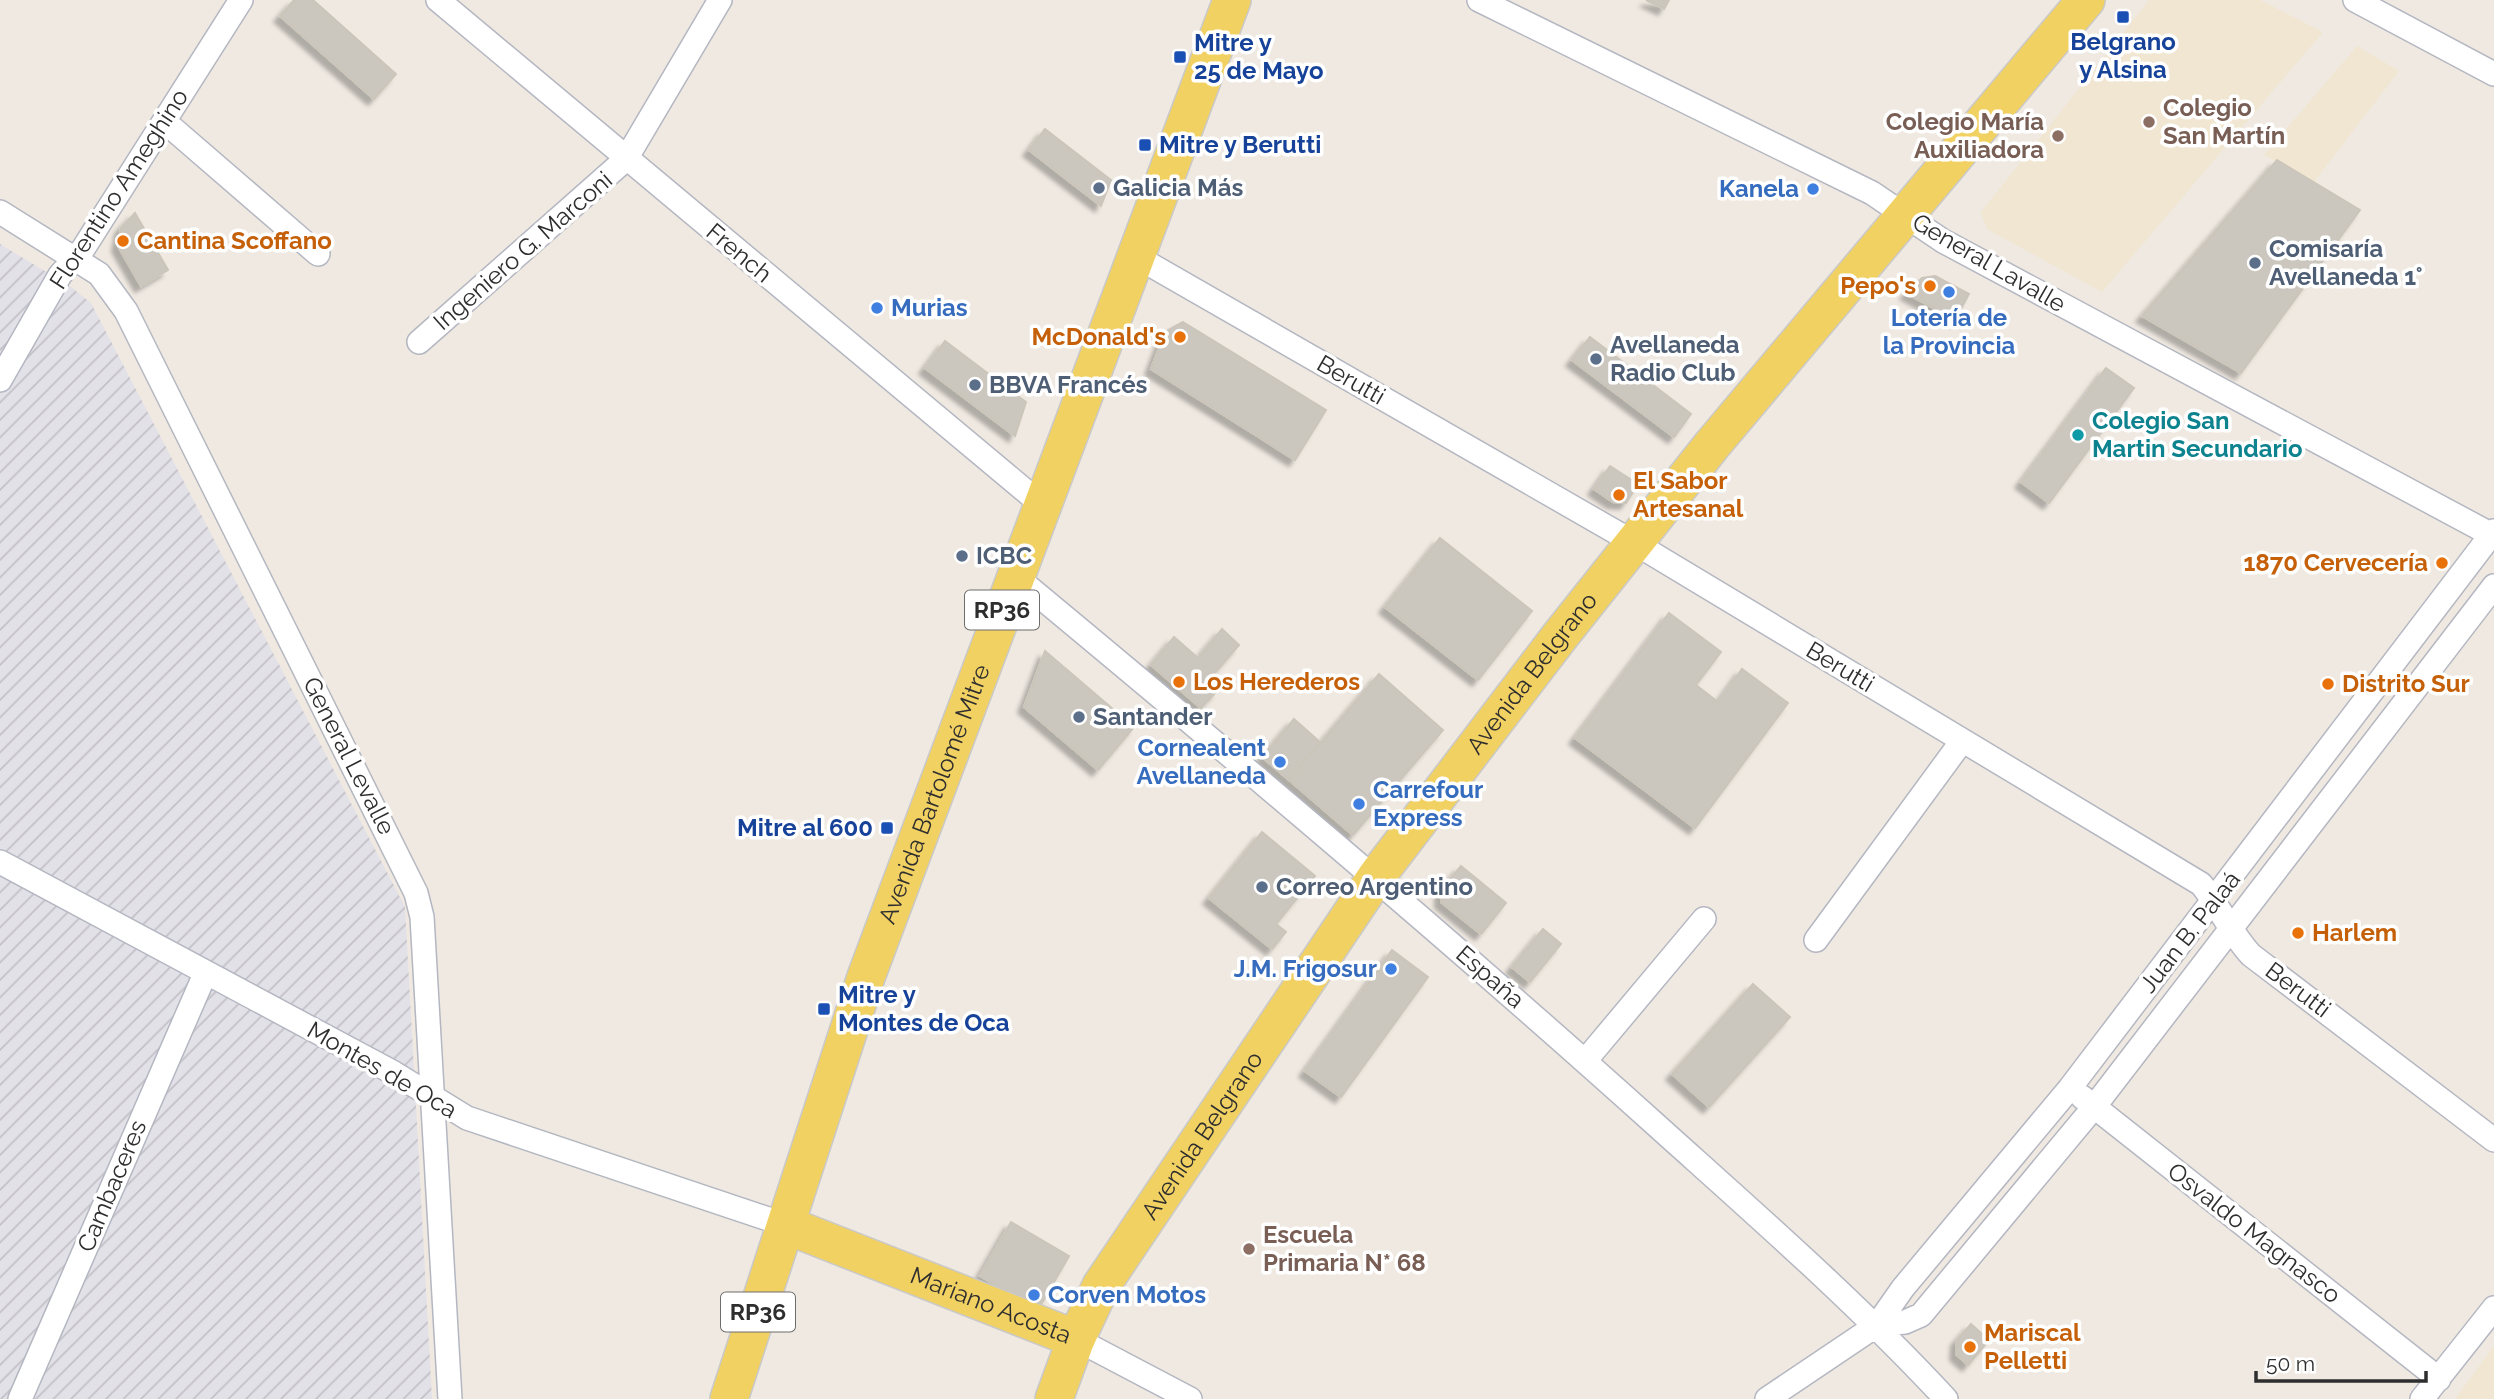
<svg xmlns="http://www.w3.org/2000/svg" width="2494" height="1399" font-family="Raleway,sans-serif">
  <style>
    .industrial { fill: url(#industrial-furrows) }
    .education { fill: #f0e6d1 }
    .building { fill: #cbc7bf; stroke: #cbc5ba; stroke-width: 2; filter: url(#shadow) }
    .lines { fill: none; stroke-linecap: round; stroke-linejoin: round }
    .street-casing { stroke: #b4b7c1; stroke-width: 26 }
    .primary-casing { stroke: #c9c9c9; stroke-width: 40 }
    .street { stroke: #fff; stroke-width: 23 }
    .primary { stroke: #f2d163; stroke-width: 37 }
    .transit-dot { fill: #1a4fb4; stroke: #fff; stroke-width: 2.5 }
    .education-dot { fill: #8d6e63; stroke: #fff; stroke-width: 2.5 }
    .service-dot { fill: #5c6f8a; stroke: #fff; stroke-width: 2.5 }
    .shop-dot { fill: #3f7fe0; stroke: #fff; stroke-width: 2.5 }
    .food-dot { fill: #e8710a; stroke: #fff; stroke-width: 2.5 }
    .culture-dot { fill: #0f9aa8; stroke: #fff; stroke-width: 2.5 }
    .labels { text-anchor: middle; stroke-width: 7; stroke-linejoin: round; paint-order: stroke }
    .shield { fill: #fff; stroke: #6d6d6d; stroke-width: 2 }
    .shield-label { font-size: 23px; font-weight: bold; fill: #2e2e2e }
    .transit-label { font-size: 24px; font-weight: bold; fill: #164399; stroke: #fff; text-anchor: start }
    .education-label { font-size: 24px; font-weight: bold; fill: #785e54; stroke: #fff; text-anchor: start }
    .service-label { font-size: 24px; font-weight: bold; fill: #4e5e75; stroke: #fff; text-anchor: start }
    .street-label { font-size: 24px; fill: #2e2e2e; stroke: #fff }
    .shop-label { font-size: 24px; font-weight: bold; fill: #366cbe; stroke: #fff; text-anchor: end }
    .food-label { font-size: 24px; font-weight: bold; fill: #c56008; stroke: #fff; text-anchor: start }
    .culture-label { font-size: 24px; font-weight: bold; fill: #0d838f; stroke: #fff; text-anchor: start }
  </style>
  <defs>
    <pattern id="industrial-furrows" width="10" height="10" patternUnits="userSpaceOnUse" patternTransform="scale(1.75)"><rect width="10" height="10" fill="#e3e1e8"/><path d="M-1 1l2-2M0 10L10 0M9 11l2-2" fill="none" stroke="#c3c1c7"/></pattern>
    <filter id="shadow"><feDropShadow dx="-6" dy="6" stdDeviation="2" flood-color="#0004"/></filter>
  </defs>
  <rect width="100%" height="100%" fill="#efe9e1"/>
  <path class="industrial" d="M 0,244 L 71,287 L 91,303 L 405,907 L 432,1399 L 0,1399 Z"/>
  <path class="education" d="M 2149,0 L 2260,0 L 2323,32 L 2102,292 L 1987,229 L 1981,212 Z
    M 2357,46 L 2399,71 L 2314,182 L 2264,155 Z
    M 2494,1346 L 2494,1399 L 2455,1399 Z"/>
  <path class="building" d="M 294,0 L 313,0 L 396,74 L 374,99 L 280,16 Z
    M 1646,0 L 1669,0 L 1664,9 Z
    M 1045,129 L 1111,180 L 1101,206 L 1029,150 Z
    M 2277,160 L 2360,210 L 2241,373 L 2142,316 Z
    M 135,213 L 168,270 L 141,286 L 118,246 L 121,228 Z
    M 1935,276 L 1969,294 L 1955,320 L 1906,293 L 1922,278 Z
    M 1183,322 L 1326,410 L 1295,460 L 1151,369 L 1165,332 Z
    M 1590,337 L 1691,414 L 1674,437 L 1572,360 Z
    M 945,341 L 1026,402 L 1015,436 L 925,368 Z
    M 2106,368 L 2134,388 L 2049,503 L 2021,482 Z
    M 1610,466 L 1638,484 L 1626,503 L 1613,502 L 1594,489 Z
    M 1440,538 L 1532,611 L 1478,680 L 1385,607 Z
    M 1669,613 L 1721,652 L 1696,685 L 1718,702 L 1742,669 L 1788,703 L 1695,828 L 1575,738 Z
    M 1222,629 L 1239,645 L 1207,682 L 1217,691 L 1201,708 L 1151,665 L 1174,637 L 1198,658 Z
    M 1045,651 L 1134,727 L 1098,770 L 1024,707 Z
    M 1379,674 L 1443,730 L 1353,835 L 1289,780 Z
    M 1294,719 L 1320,742 L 1289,780 L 1262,757 Z
    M 1262,832 L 1315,876 L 1276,924 L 1286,932 L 1272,949 L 1209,898 Z
    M 1461,866 L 1506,903 L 1481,934 L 1441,902 L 1441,890 Z
    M 1543,929 L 1561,944 L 1530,982 L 1512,967 Z
    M 1392,950 L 1428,977 L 1341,1097 L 1305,1071 Z
    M 1753,984 L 1790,1017 L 1709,1107 L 1672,1074 Z
    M 1011,1222 L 1069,1256 L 1038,1310 L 980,1276 Z
    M 1971,1324 L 1989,1340 L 1968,1365 L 1956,1354 L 1957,1340 Z"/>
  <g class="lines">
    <defs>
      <path id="street" d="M 438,0 L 1041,504
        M 1479,0 L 1872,193 L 1943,241 L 2494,536
        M 2355,0 L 2494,74
        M 164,121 L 318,254
        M 0,212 L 99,274 L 126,311 L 416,893 L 422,917 L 450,1399
        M 1137,257 L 1633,542 L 2201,884 C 2220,907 2230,932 2251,955 L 2494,1140
        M 419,342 L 626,159 L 720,0
        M 0,380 L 60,275 L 83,249 L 241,0
        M 1014,575 C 1231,755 1446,936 1655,1124 C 1755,1214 1855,1301 1946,1399
        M 0,862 L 394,1073 L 467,1118 L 786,1225
        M 1816,940 L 1962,741
        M 1585,1061 L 1704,919
        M 2082,1097 L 2439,1379
        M 1877,1325 L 1905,1322 L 1921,1315 L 2094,1107 L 2494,586
        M 1076,1339 L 1190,1399
        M 20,1399 L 205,974
        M 1767,1399 L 1877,1325 L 1903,1288 L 2070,1088 L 2494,531
        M 2422,1399 L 2494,1308"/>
      <g id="primary">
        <path id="s1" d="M 786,1225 L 1076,1339"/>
        <path id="s2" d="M 729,1399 L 866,977 L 1232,0"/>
        <path id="s3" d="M 1054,1399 L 1076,1339 L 1101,1286 L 1376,877 L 1560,636 L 1712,445 L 2086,0"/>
      </g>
    </defs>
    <use href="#street" class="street-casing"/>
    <use href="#primary" class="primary-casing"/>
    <use href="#street" class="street"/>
    <use href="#primary" class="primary"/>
  </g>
  <g class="transit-dot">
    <rect x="2116" y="10" width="14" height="14" rx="3.5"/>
    <rect x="1173" y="50" width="14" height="14" rx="3.5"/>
    <rect x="1138" y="138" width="14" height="14" rx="3.5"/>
    <rect x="880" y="821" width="14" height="14" rx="3.5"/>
    <rect x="817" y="1002" width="14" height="14" rx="3.5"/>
  </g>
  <g class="education-dot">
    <circle cx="2149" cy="122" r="7"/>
    <circle cx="2058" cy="136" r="7"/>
    <circle cx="1249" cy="1249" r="7"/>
  </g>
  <g class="service-dot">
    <circle cx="1099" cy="188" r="7"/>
    <circle cx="2255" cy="263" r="7"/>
    <circle cx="1596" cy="359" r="7"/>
    <circle cx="975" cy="385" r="7"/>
    <circle cx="962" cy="556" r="7"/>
    <circle cx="1079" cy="717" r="7"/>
    <circle cx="1262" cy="887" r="7"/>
  </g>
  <g class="shop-dot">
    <circle cx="1813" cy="189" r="7"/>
    <circle cx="1949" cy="292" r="7"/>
    <circle cx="877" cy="308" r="7"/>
    <circle cx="1280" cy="762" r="7"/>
    <circle cx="1359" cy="804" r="7"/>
    <circle cx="1391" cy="969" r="7"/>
    <circle cx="1034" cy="1295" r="7"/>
  </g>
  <g class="food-dot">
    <circle cx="123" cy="241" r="7"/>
    <circle cx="1930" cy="286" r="7"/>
    <circle cx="1180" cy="337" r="7"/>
    <circle cx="1619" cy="495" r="7"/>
    <circle cx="2442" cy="563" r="7"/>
    <circle cx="1179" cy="682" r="7"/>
    <circle cx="2328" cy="684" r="7"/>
    <circle cx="2298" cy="933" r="7"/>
    <circle cx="1970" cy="1347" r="7"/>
  </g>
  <circle class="culture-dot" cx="2078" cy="435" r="7"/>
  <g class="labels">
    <g class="shield">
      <rect x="965" y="590.5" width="74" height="39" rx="5"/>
      <rect x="721" y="1292.5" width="74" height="39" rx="5"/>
    </g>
    <g class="shield-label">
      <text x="1002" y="618">RP36</text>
      <text x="758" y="1320">RP36</text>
    </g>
    <g class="transit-label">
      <text x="2123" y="50" text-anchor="middle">Belgrano<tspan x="2123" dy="28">y Alsina</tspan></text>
      <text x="1194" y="51">Mitre y<tspan x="1194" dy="28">25 de Mayo</tspan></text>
      <text x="1159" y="153">Mitre y Berutti</text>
      <text x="873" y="836" text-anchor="end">Mitre al 600</text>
      <text x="838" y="1003">Mitre y<tspan x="838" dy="28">Montes de Oca</tspan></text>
    </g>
    <g class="education-label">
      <text x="2163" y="116">Colegio<tspan x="2163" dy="28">San Martín</tspan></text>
      <text x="2044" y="130" text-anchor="end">Colegio María<tspan x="2044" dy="28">Auxiliadora</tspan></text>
      <text x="1263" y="1243">Escuela<tspan x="1263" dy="28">Primaria N* 68</tspan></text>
    </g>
    <g class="service-label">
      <text x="1113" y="196">Galicia Más</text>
      <text x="2269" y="257">Comisaría<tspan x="2269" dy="28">Avellaneda 1°</tspan></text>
      <text x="1610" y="353">Avellaneda<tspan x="1610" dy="28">Radio Club</tspan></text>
      <text x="989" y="393">BBVA Francés</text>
      <text x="976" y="564">ICBC</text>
      <text x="1093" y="725">Santander</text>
      <text x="1276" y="895">Correo Argentino</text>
    </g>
    <g class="street-label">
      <text transform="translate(119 189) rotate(-57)" y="8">Florentino Ameghino</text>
      <text transform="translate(523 251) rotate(-41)" y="8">Ingeniero G. Marconi</text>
      <text transform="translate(739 253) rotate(40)" y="8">French</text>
      <text transform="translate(1989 263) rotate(30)" y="8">General Lavalle</text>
      <text transform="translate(1351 380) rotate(30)" y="8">Berutti</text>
      <text transform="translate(1840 667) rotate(31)" y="8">Berutti</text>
      <text dy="8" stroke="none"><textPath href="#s3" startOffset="872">Avenida Belgrano</textPath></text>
      <text transform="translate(349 756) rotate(63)" y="8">General Levalle</text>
      <text dy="8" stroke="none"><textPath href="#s2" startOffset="639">Avenida Bartolomé Mitre</textPath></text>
      <text transform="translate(2190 932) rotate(-52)" y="8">Juan B. Palaá</text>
      <text transform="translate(1490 977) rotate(41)" y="8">España</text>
      <text transform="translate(2298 990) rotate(37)" y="8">Berutti</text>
      <text transform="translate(382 1070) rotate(30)" y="8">Montes de Oca</text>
      <text dy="8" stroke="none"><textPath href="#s3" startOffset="304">Avenida Belgrano</textPath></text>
      <text transform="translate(112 1186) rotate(-67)" y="8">Cambaceres</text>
      <text transform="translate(2254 1233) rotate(38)" y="8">Osvaldo Magnasco</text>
      <text dy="8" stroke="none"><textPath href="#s1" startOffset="220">Mariano Acosta</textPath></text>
    </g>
    <g class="shop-label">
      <text x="1799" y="197">Kanela</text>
      <text x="891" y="316" text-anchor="start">Murias</text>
      <text x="1949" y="326" text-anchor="middle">Lotería de<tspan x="1949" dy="28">la Provincia</tspan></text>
      <text x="1266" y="756">Cornealent<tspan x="1266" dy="28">Avellaneda</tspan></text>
      <text x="1373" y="798" text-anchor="start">Carrefour<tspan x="1373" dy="28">Express</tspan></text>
      <text x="1377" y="977">J.M. Frigosur</text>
      <text x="1048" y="1303" text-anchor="start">Corven Motos</text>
    </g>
    <g class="food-label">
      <text x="137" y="249">Cantina Scoffano</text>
      <text x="1916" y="294" text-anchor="end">Pepo's</text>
      <text x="1166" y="345" text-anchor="end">McDonald's</text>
      <text x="1633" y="489">El Sabor<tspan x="1633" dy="28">Artesanal</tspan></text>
      <text x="2428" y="571" text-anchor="end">1870 Cervecería</text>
      <text x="1193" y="690">Los Herederos</text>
      <text x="2342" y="692">Distrito Sur</text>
      <text x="2312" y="941">Harlem</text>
      <text x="1984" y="1341">Mariscal<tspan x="1984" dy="28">Pelletti</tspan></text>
    </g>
    <g class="culture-label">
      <text x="2092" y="429">Colegio San<tspan x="2092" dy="28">Martin Secundario</tspan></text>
    </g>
  </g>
  <path d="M2256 1371v10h170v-10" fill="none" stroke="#2e2e2e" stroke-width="3.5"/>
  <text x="2266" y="1371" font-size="21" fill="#2e2e2e" stroke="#ffffff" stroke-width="5" paint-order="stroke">50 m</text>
</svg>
